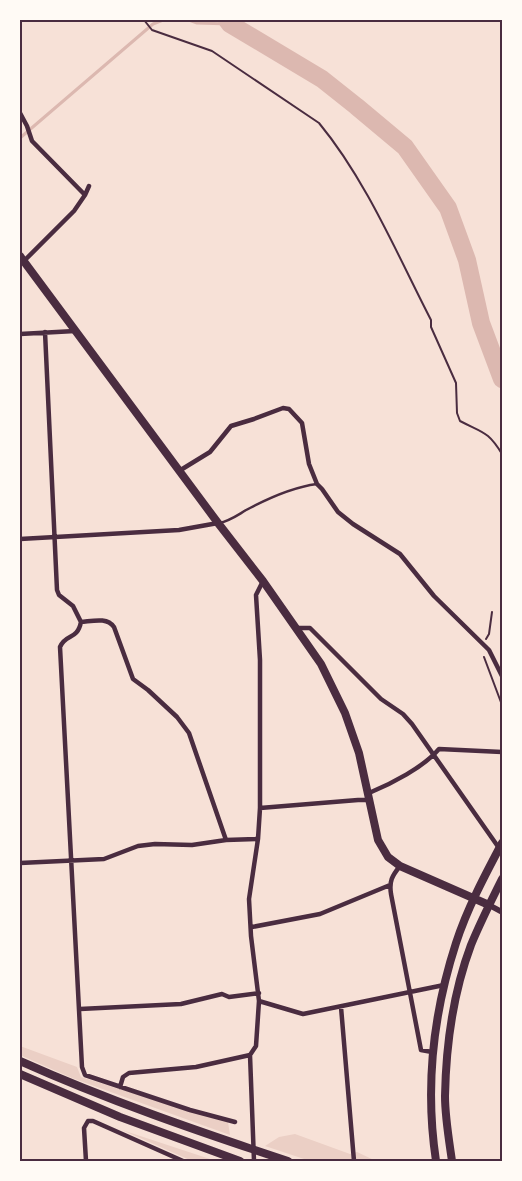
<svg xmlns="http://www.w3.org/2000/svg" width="522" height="1181" font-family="Inter,sans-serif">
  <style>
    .green { fill: #ebcfc5 }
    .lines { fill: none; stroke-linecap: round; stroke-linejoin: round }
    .stream { stroke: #dcb8b0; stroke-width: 3 }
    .river { stroke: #dcb8b0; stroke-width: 18 }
    .path { stroke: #4a2c40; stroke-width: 2 }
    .service { stroke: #4a2c40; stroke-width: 2.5 }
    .minor { stroke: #4a2c40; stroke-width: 4.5 }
    .tertiary { stroke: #4a2c40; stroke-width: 5.5 }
    .primary { stroke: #4a2c40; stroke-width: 8 }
    .trunk { stroke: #4a2c40; stroke-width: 8 }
    .neatline { fill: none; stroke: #4a2c40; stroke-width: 2 }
  </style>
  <rect width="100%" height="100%" fill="#f7e1d7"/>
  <path class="green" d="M 20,1046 L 77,1067 L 81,1077 L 228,1122 L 230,1135 L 72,1078 L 20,1055 Z
    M 122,1130 L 216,1161 L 192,1161 Z
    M 295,1134 L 350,1154 L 357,1152 L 376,1161 L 310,1161 L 265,1146 L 279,1137 Z"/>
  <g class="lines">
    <path class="stream" d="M 189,20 L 197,23 L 230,24
      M 20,138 L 153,24 L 163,20"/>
    <path class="river" d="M 227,20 L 230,24 L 322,79 L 356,106 L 405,147 L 448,208 L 467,260 L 481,323 L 502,379"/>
    <path class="path" d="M 144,20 L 152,30 L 212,51 L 319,123 C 366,180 397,254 431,320 L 431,327 L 456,383 L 457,413 L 460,421 C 483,433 488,431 502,454
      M 486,639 L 489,634 L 492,612
      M 484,657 L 502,705"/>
    <path class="service" d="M 219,523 C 231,521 240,513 250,508 C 271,497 294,487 317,484"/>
    <path class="minor" d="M 20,113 L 27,126 L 32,141 L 85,195
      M 24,261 L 74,211 L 85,195 L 89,186
      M 45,332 L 57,590 L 59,595 L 73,606 L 81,622 C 77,641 66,633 60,647 L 82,1067 L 85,1075 L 190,1110 L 235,1122
      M 20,334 L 75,331
      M 179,471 L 210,452 L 231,426 L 254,419 L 283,408 L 289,409 L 302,423 L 309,464 L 317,484 L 322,489 L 338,512 L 353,524 L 400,554 L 434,596 L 489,650 L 502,676
      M 20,539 L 179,530 L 218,523
      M 81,622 C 93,621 107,617 114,627 L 133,679 L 148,690 L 177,717 L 189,733 L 226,840
      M 296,628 L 310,628 L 381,699 L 403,714 L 412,724 L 499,848
      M 369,793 C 391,784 424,767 439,749 L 502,752
      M 260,808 L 358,800 L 370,800
      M 20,863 L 104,859 L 138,846 L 155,844 L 192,845 L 226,840 L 258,839
      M 400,866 C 392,876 389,881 391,894 L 421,1050 L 432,1052
      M 252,927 L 320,914 L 390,885
      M 259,1001 L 303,1014 L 444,985
      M 341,1007 L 354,1161
      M 80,1009 L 181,1004 L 222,994 L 229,997 L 259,993
      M 120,1087 L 123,1077 L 129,1073 L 196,1067 L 250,1055
      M 86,1161 L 84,1128 L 88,1121 L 93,1121 L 183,1161
      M 254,1161 L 250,1055 L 256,1046 L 259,1001 L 251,936 L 249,899 L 258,839 L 260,808 L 260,660 L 256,595 L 263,581"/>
    <path class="tertiary" d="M 489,905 L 502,912"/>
    <path class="primary" d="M 20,256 L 218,523 L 263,581 L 321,664 L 345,713 L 359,753 L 378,840 L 388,857 L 400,866 L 489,905
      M 436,1161 C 425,1088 433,1014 456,943 C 467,909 485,875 502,843
      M 452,1161 C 449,1140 445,1117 445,1096 C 446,1045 453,993 471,945 C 480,923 491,901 502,879"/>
    <path class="trunk" d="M 20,1061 C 107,1100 197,1131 288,1161
      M 20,1074 L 120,1117 L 240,1161"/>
  </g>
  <rect width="522" height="1181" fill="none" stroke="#fffaf5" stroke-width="42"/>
  <rect x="21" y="21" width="480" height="1139" class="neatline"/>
</svg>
